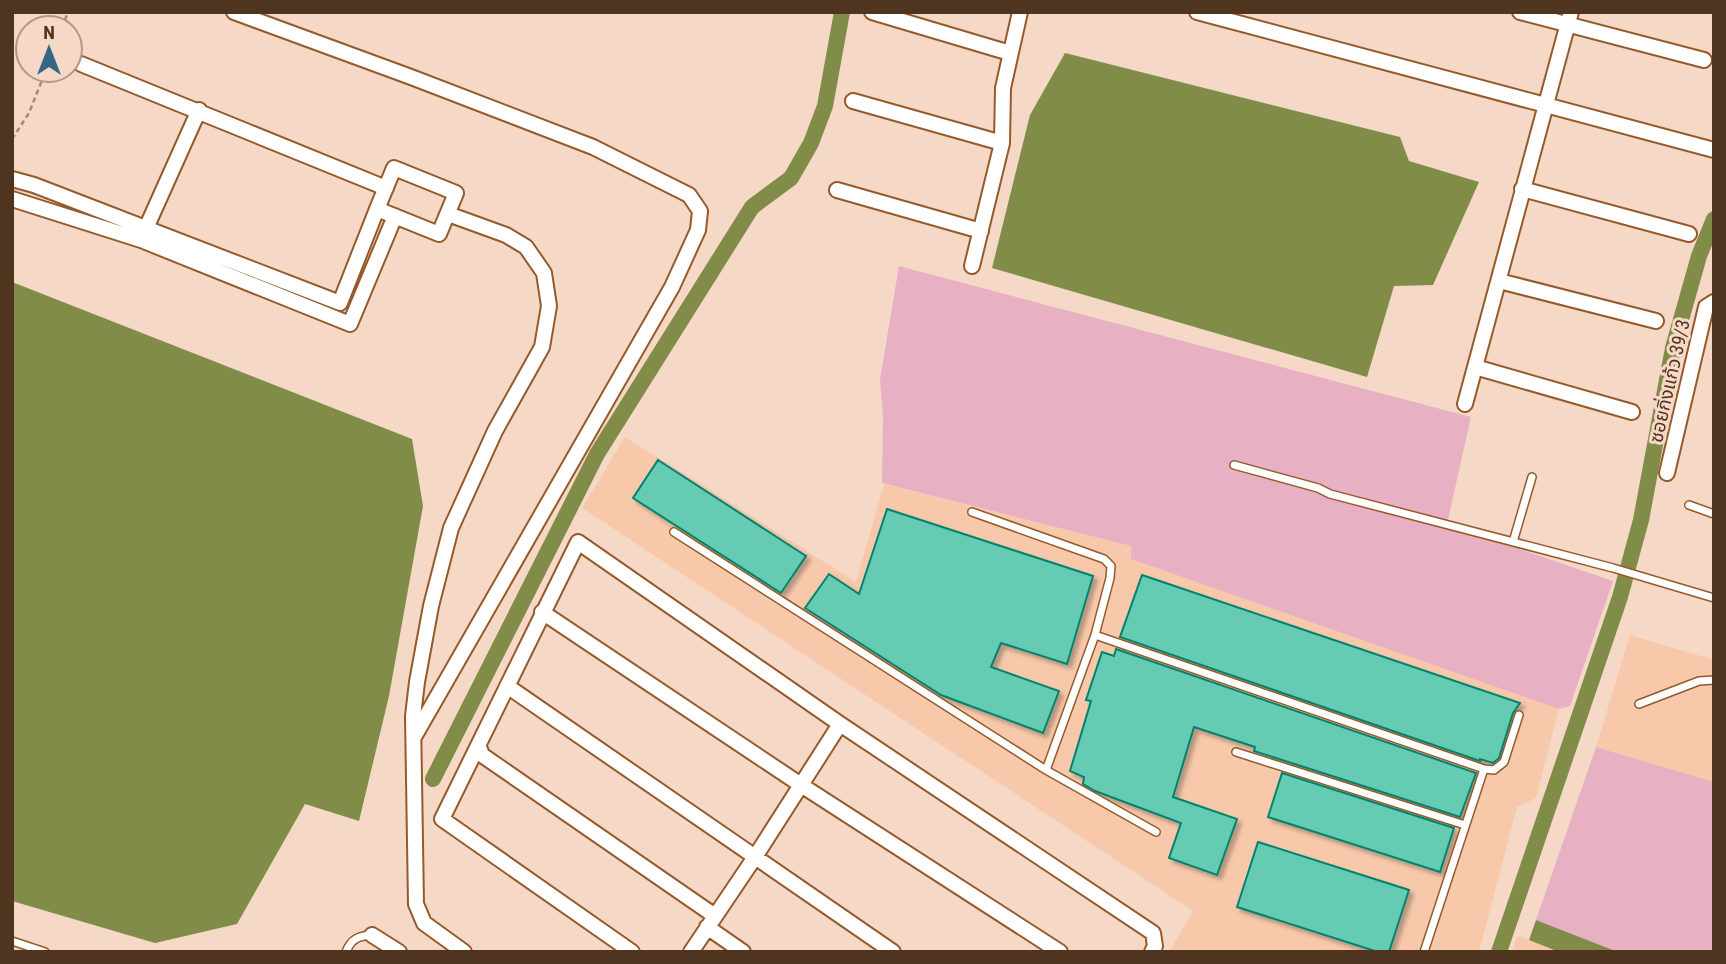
<svg xmlns="http://www.w3.org/2000/svg" width="1726" height="964" font-family="'Roboto Condensed','Noto Sans Thai',sans-serif">
  <style>
    .built { fill: #f7c9aa }
    .green { fill: #e7b1c3 }
    .water { fill: #818c49 }
    .lines { fill: none; stroke-linecap: round; stroke-linejoin: round }
    .canal { stroke: #818c49; stroke-width: 16 }
    .building { fill: #66cbb3; stroke: #00826d; stroke-width: 2; filter: url(#shadow) }
    .service-casing { stroke: #965a2a; stroke-width: 10 }
    .minor-casing { stroke: #965a2a; stroke-width: 18 }
    .path { stroke: #a58a76; stroke-width: 2.5; stroke-dasharray: 5 3.5; stroke-linecap: butt }
    .service { stroke: #fff; stroke-width: 7 }
    .minor { stroke: #fff; stroke-width: 14 }
    .labels { text-anchor: middle; stroke-width: 6; stroke-linejoin: round; paint-order: stroke }
    .street-label { font-size: 19px; fill: #4f3420; stroke: #f5d9c6 }
  </style>
  <defs>
    <filter id="shadow"><feDropShadow dx="4" dy="4" stdDeviation="2" flood-color="#0004"/></filter>
  </defs>
  <rect width="100%" height="100%" fill="#f5d9c6"/>
  <path class="built" d="M 625,437 L 856,582 L 884,484 L 1132,546 L 1132,559 L 1559,709 L 1536,798 L 1517,807 L 1479,952 L 1169,952 L 1193,911 L 582,508 Z
    M 1630,635 L 1714,660 L 1714,782 L 1596,747 Z
    M 1517,936 L 1529,940 L 1559,952 L 1512,952 Z"/>
  <path class="green" d="M 899,266 L 1471,417 L 1447,524 L 1613,581 L 1570,706 L 1559,709 L 1131,559 L 1131,546 L 882,483 L 883,419 L 880,379 Z
    M 1596,747 L 1714,782 L 1714,952 L 1618,952 L 1536,920 Z"/>
  <path class="water" d="M 1065,53 L 1400,137 L 1409,161 L 1479,182 L 1433,285 L 1394,286 L 1367,377 L 992,268 L 1030,115 Z
    M 12,282 L 412,439 L 423,506 L 389,696 L 359,821 L 305,804 L 237,924 L 155,943 L 12,901 Z
    M 1536,920 L 1618,952 L 1559,952 L 1529,940 Z"/>
  <g class="lines">
    <path class="canal" d="M 433,779 L 597,454 L 752,207 L 791,178 L 811,143 L 825,106 L 842,12
      M 1499,952 L 1620,597 L 1641,520 L 1673,348 L 1699,256 L 1714,219"/>
  </g>
  <path class="building" d="M 658,460 L 806,556 L 781,593 L 633,498 Z
    M 887,509 L 1093,576 L 1067,664 L 1001,643 L 991,667 L 1059,691 L 1043,733 L 941,695 L 805,608 L 829,574 L 859,594 Z
    M 1142,575 L 1520,703 L 1513,713 L 1499,758 L 1493,763 L 1480,759 L 1480,761 L 1120,637 Z
    M 1116,649 L 1476,773 L 1460,817 L 1254,751 L 1255,747 L 1194,727 L 1173,797 L 1237,819 L 1217,875 L 1169,858 L 1181,823 L 1095,791 L 1083,784 L 1084,777 L 1070,771 L 1091,701 L 1086,700 L 1102,652 L 1114,656 Z
    M 1282,773 L 1454,828 L 1440,872 L 1268,817 Z
    M 1258,842 L 1409,890 L 1389,952 L 1378,952 L 1237,907 Z"/>
  <g class="lines">
    <defs>
      <path id="service" d="M 1234,465 L 1318,488 L 1330,494 L 1613,568 L 1714,598
        M 1689,505 L 1714,514
        M 972,512 L 1104,559 L 1111,566 L 1110,578 L 1095,635 L 1046,770
        M 674,532 L 1046,770 L 1156,832
        M 1513,542 L 1532,477
        M 1095,635 L 1484,769 L 1424,952
        M 1639,704 L 1699,681 L 1714,680
        M 1236,752 L 1465,825
        M 1484,769 L 1494,770 L 1504,762 L 1519,715
        M 12,941 L 45,952
        M 346,952 C 351,939 358,936 372,935"/>
      <path id="minor" d="M 234,12 L 411,77 L 593,147 L 689,195 L 700,211 L 698,230 L 672,287 L 414,737
        M 872,12 L 1010,53
        M 1197,12 L 1714,150
        M 1520,12 L 1704,60
        M 81,64 L 386,188
        M 853,101 L 1002,143
        M 394,168 L 456,193 L 439,234 L 377,209 Z
        M 12,179 L 34,185 L 340,303 L 377,209
        M 1522,189 L 1689,234
        M 837,190 L 981,231
        M 12,199 L 141,240 L 350,324 L 395,216
        M 448,214 L 506,235 L 526,247 L 544,273 L 549,306 L 542,347 L 495,431 L 451,528 L 431,606 L 417,682 L 413,716 L 416,904 L 424,923 L 464,952
        M 143,235 L 199,110
        M 972,266 L 1002,143 L 1003,88 L 1020,12
        M 1499,281 L 1656,321
        M 1475,367 L 1632,412
        M 1465,404 L 1571,12
        M 1667,473 L 1706,307 L 1714,302
        M 542,612 L 801,785 L 1060,952
        M 507,686 L 893,952
        M 479,747 L 482,755 L 715,916
        M 707,927 L 743,952
        M 372,935 L 399,952
        M 632,952 L 442,819 L 578,542 L 840,724 L 1153,933 L 1155,946 L 1152,952
        M 691,952 L 755,857 L 840,724"/>
    </defs>
    <use href="#service" class="service-casing"/>
    <use href="#minor" class="minor-casing"/>
    <path class="path" d="M 62,28 L 68,12
      M 12,139 L 29,113 L 46,70"/>
    <use href="#service" class="service"/>
    <use href="#minor" class="minor"/>
  </g>
  <g class="labels">
    <g class="street-label">
      <text transform="translate(1669 381) rotate(-77)" y="7">ซอยกิ่งแก้ว 39/3</text>
    </g>
  </g>
  <rect width="1726" height="964" fill="none" stroke="#4f3420" stroke-width="28"/>
  <g transform="translate(49 49)"><circle r="33" fill="#f5d9c6" stroke="#b39784" stroke-width="2"/>
  <path d="M0-5L12 26L0 18L-12 26Z" fill="#356785"/>
  <text y="-10" font-size="19" font-weight="bold" text-anchor="middle" fill="#4f3420">N</text>
  </g>
</svg>
